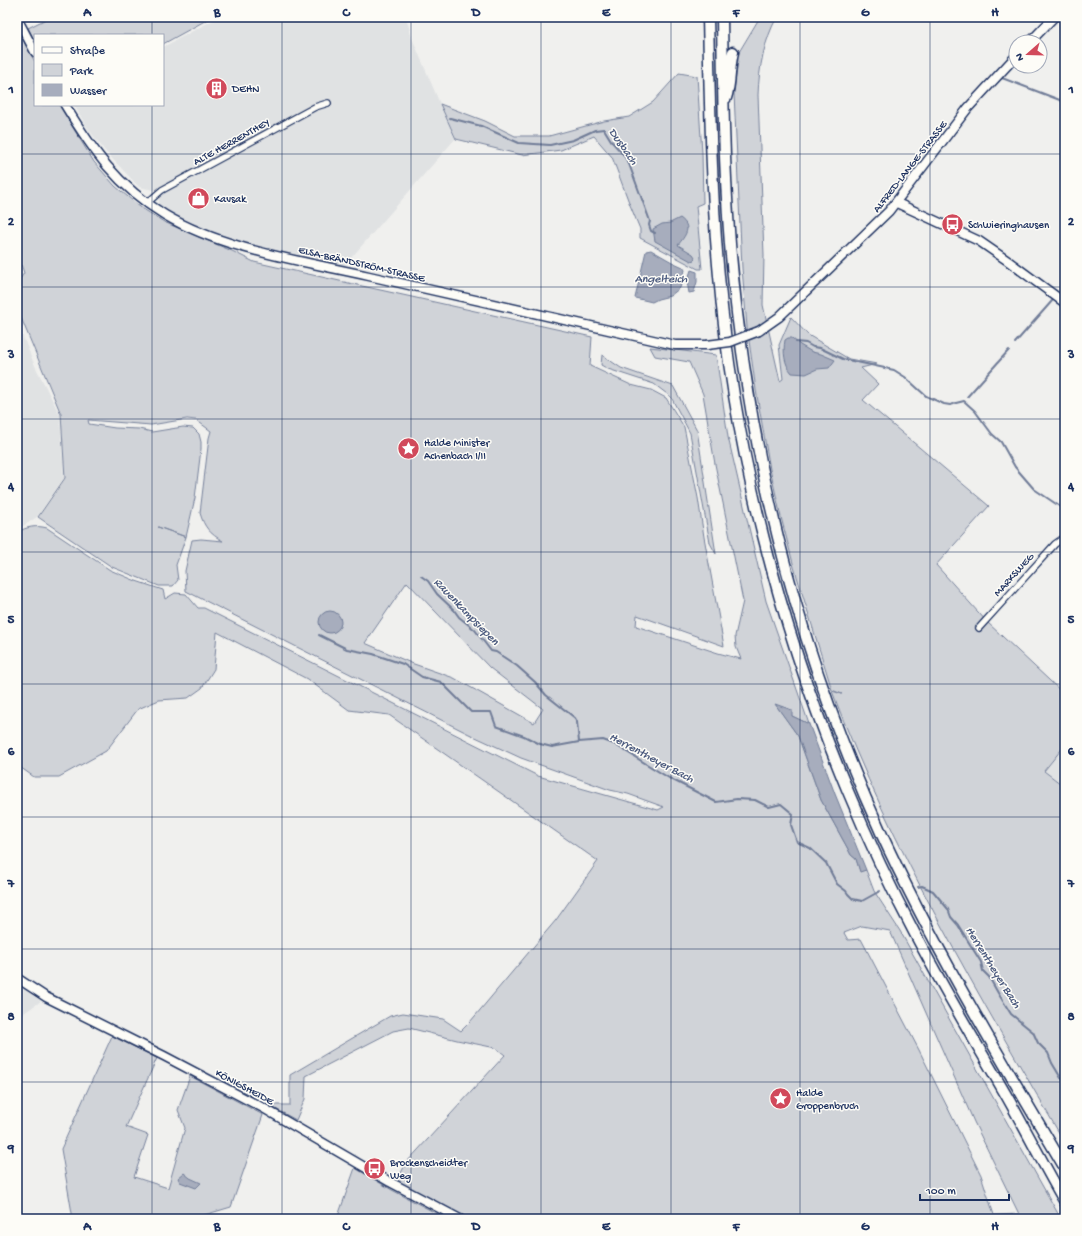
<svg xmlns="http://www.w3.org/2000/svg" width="1082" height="1236" font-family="'Gochi Hand',sans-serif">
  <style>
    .built { fill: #e0e2e3 }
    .green { fill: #d0d3d8; stroke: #76819b; fill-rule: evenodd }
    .water { fill: #a7adbd; stroke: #6f7b97 }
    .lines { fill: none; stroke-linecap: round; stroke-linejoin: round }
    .stream { stroke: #6f7b97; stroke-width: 2 }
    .street-casing { stroke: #1b2f5e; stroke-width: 8 }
    .secondary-casing { stroke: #1b2f5e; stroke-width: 11 }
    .highway-casing { stroke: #1b2f5e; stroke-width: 13 }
    .street { stroke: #fdfcf7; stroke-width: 5.5 }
    .secondary { stroke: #fdfcf7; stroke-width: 8 }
    .highway { stroke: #fdfcf7; stroke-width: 10 }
    .secondary-bridge-casing { stroke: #1b2f5e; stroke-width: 11; stroke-linecap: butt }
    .secondary-bridge { stroke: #fdfcf7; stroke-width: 8 }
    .grid { fill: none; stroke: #1b2f5e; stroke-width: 1; stroke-opacity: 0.55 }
    .labels { text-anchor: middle; stroke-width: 3; stroke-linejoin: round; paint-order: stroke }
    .poi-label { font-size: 11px; fill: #1b2f5e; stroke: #fdfcf7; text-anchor: start }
    .street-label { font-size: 11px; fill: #1b2f5e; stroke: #fdfcf7 }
    .water-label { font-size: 12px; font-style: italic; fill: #4c5b7f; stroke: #fdfcf7 }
    .neatline { fill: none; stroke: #1b2f5e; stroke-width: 1.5 }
    .grid-label { font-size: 13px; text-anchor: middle; font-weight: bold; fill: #1b2f5e }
  </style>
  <rect width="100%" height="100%" fill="#f0f0ee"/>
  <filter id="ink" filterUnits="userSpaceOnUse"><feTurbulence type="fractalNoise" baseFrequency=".025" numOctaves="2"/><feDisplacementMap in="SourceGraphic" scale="8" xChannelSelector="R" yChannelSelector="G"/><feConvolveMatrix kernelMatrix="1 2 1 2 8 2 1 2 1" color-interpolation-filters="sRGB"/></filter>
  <g filter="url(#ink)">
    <path class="built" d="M 219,17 L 406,17 L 412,38 L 455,139 L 344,266 L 249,245 L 216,236 L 174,215 L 159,205 L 159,198 L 163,192 L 139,187 L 105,151 L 88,129 L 74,105 L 163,105 L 163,47 Z
      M 17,322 L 35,366 L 60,415 L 64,478 L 37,517 L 17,530 Z
      M 1065,745 L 1065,787 L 1044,771 Z
      M 17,985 L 41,1001 L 17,1018 Z"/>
    <path class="green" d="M 50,17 L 212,17 L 163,44 L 163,35 L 35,35 L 35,42 L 28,28 Z
      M 760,17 L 777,17 C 764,41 759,67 758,95 L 764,255 L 763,305 L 780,381 L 783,379 L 779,345 L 791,317 L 808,335 L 849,359 L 877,364 L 861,368 L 878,384 L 863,400 L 989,506 L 936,565 L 987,622 L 1065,695 L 1065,745 L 1044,771 L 1065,787 L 1065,1143 C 980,997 892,850 832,691 L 842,694 L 832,690 L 794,567 L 781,517 L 770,469 L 756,390 L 747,327 L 742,268 L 734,93 L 739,52 Z
      M 17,29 L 35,62 L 35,105 L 59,105 L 94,162 L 115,186 L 140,207 L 164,222 L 232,251 L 254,262 L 592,337 L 590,366 L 631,385 L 651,390 L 666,398 L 684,427 L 698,498 L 704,537 L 724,646 L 637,615 L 636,626 L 718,653 L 741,659 L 736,647 L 735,636 L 743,601 L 715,464 L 703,394 L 689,362 L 655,356 L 650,347 L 716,355 L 728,437 L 766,601 L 809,724 L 792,716 L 776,705 L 798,736 L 821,800 L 848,849 L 851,855 L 856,859 L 860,871 L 866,870 L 874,891 L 900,931 L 1061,1219 L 469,1219 L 397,1181 L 406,1163 L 505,1055 L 496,1048 L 457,1040 L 409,1028 L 393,1031 L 306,1076 L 305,1099 L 296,1120 L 274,1108 L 275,1105 L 290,1105 L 290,1075 L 390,1016 L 403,1013 L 443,1019 L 461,1031 L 470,1022 L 556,920 L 598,861 L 389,715 L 349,710 L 307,679 L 217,632 L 214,669 L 202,688 L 188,698 L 159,700 L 138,709 L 106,751 L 59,777 L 34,777 L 17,765 L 17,532 C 27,527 36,525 47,528 L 110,570 L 136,581 L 163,590 L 165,599 L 175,593 L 186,594 L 198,608 L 204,608 L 538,776 L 658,810 L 664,807 L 628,794 L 610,790 L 521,758 L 469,734 L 186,591 L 185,571 L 192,540 L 201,539 L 223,541 C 210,534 204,527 200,513 L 209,438 L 211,431 L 196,420 L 187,419 L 151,425 L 88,420 L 89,424 L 115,428 L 139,429 L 152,432 L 183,427 L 193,428 L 199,434 L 201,442 L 201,449 L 195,498 L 186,537 L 158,527 L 186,537 L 176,565 L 178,580 L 173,586 L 159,586 L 112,567 L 38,517 L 65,478 L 61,414 L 17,308 L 17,284 L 24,273 L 17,253 ZM 407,582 L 490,668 L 543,709 L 534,723 L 454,678 L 411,663 L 365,643 ZM 862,926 L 890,931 L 974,1122 L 1019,1214 L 994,1215 L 981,1175 L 919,1050 L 861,939 L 848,940 L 844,933 Z
      M 679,73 L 697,76 L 702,153 L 703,203 L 696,206 L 702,269 L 698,269 L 640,238 L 640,229 L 630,205 L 612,157 L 594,136 L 561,150 L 522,155 L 456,139 L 440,104 L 485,121 L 515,136 L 549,136 L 604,121 L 629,117 L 653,102 Z
      M 602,355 L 621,368 L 673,386 L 697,430 L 716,554 L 710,543 L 690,433 L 671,397 L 654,384 L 608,369 L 601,365 Z
      M 112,1036 L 157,1058 L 126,1127 L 148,1135 L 134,1177 L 168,1188 L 185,1128 L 178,1110 L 190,1076 L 263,1115 L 231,1207 L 191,1219 L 73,1219 L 61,1149 Z
      M 355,1168 L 392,1190 L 447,1219 L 337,1219 Z"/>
    <path class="water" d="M 680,218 C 693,227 685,236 678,245 L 693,254 L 695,257 L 694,260 L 691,261 L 655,241 L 653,229 L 662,224 L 670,223 Z
      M 651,250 L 672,262 L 683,267 L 685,270 L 680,288 L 670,296 L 658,299 L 652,302 L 635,298 L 646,251 Z
      M 691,270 L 697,272 L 697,282 L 694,292 L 689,293 L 687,282 Z
      M 788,338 L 792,338 L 800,345 L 812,352 L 821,354 L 835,360 L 829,368 L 817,369 L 806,374 L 792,373 C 784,364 783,352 785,340 Z
      M319 622a11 11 0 1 1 22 0a11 11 0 1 1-22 0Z
      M 775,704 L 792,710 L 792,716 L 809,724 L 835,794 L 866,870 L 860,872 L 856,859 L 851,855 L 848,849 L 821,800 L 798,736 Z
      M 184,1173 L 190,1178 L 201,1183 L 196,1188 L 180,1182 L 178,1178 Z"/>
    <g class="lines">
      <path class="stream" d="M 1002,78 L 1065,102
        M 450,118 L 481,126 L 519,143 L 550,145 L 573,140 L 595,130 L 604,129 L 612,142 L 623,154 L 629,164 L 650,221 L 649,225 L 651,231 L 655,233
        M 796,342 L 806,343 L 813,347 L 820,348 L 843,359 L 894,370 L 905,377 L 926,396 L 944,404 L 950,405 L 954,404
        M 1015,343 L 1052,301
        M 967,397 L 1009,350
        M 956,403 L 964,401 L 975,411 L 992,434 L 1001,442 L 1015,467 L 1034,489 L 1065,510
        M 421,576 L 428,581 L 437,594 L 454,610 L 459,617 L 475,630 L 491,651 L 496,652 L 517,666 L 535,682 L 546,695 L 575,718 L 577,722 L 579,742
        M 319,635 L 347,649 L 373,654 L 403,664 L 422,677 L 441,682 L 471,712 L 491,712 L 496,726 L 524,736 L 540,744 L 552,747 L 579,742 L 603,740 L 614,744 L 669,778 L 716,802 L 737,799 L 755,800 L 769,807 L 781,804 L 793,814 L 791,825 L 797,842 L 810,848 L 826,863 L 837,884 L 846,891 L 848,894 L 853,899 L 862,901 L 880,891
        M 918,887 L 922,886 L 933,891 L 948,909 L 951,917 L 958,925 L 981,962 L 983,971 L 989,977 L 998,993 L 1011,1014 L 1033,1032 L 1038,1043 L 1048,1053 L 1052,1063 L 1061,1078 L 1065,1080"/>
      <defs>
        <path id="street" d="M 147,203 L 162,190 L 315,107 L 328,103
          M 979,628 L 1055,544 L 1065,537"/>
        <path id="secondary" d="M 17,18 L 35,52
          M 1030,42 L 1054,17
          M 65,105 C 93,151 117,186 165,215 C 224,250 303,261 369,276 C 471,299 573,322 675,345 L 707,345
          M 897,203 L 979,241 L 1008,261 L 1065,303
          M 759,331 L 779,317 L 889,211 L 968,108 L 1016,56
          M 17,978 L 46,997 L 164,1056 L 265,1109 L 390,1182 L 460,1219"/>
        <path id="highway" d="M 708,17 C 710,103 711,190 719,276 C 734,449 780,629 847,789 C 867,837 889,885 914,932 C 944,990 978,1046 1010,1102 C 1029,1136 1046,1169 1065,1202
          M 722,17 C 723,93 724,168 730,244 C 747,448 797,649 882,835 C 935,950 1001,1059 1065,1168
          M 726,98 C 731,83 729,68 733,52"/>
      </defs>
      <use href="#street" class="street-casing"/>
      <use href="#secondary" class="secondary-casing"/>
      <use href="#highway" class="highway-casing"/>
      <use href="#street" class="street"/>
      <use href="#secondary" class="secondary"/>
      <use href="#highway" class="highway"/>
      <defs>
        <path id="secondary-bridge" d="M 707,345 L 730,342 L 759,331"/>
      </defs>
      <use href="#secondary-bridge" class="secondary-bridge-casing"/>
      <use href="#secondary-bridge" class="secondary-bridge"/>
    </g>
  </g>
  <path class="grid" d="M 152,17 L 152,35M 282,17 L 282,1219M 411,17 L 411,1219M 541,17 L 541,1219M 671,17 L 671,1219M 800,17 L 800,1219M 930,17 L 930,1219M 152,105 L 152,1219M 17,154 L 1065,154M 17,287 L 1065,287M 17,419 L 1065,419M 17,552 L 1065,552M 17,684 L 1065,684M 17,817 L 1065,817M 17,949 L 1065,949M 17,1082 L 1065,1082"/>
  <defs>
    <symbol id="building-disc" viewBox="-11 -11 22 22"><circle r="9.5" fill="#d1495b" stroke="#fdfcf7"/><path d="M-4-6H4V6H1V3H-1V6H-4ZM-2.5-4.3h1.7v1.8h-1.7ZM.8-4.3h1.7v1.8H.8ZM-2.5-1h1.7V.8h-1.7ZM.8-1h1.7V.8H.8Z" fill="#fff"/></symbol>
    <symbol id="shop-disc" viewBox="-11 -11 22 22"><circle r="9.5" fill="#d1495b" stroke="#fdfcf7"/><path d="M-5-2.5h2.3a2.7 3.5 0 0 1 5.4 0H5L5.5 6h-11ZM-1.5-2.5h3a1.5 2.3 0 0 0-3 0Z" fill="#fff"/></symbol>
    <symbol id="bus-disc" viewBox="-11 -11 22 22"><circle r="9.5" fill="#d1495b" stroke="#fdfcf7"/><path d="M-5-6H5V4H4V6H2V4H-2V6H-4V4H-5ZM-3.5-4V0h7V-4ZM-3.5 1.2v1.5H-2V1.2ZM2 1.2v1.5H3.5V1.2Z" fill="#fff"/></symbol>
    <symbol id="sight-disc" viewBox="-11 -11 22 22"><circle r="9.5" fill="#d1495b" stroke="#fdfcf7"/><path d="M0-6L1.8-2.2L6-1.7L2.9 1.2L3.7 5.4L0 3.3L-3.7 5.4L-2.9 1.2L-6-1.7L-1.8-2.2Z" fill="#fff"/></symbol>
  </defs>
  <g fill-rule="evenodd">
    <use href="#building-disc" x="204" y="76" width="25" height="25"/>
    <use href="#shop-disc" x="186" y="186" width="25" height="25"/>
    <use href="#bus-disc" x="940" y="212" width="25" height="25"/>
    <use href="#sight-disc" x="396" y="436" width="25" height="25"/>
    <use href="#sight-disc" x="768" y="1086" width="25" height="25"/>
    <use href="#bus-disc" x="362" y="1156" width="25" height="25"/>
  </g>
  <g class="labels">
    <g class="poi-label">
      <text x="232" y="92">DEHN</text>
      <text x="214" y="202">Kavsak</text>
      <text x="968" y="228">Schwieringhausen</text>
      <text x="424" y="446">Halde Minister<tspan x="424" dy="13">Achenbach I/II</tspan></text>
      <text x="796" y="1096">Halde<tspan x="796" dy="13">Groppenbruch</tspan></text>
      <text x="390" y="1166">Brockenscheidter<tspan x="390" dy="13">Weg</tspan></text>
    </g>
    <g class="street-label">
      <text transform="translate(231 141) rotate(-29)" y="4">ALTE HERRENTHEY</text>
      <text transform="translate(909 166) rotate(-52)" y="4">ALFRED-LANGE-STRASSE</text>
      <text transform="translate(362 263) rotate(13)" y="4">ELSA-BRÄNDSTRÖM-STRASSE</text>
      <text transform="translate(1013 574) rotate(-48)" y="4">MARKSWEG</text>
      <text transform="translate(245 1086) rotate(28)" y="4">KÖNIGSHEIDE</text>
    </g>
    <g class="water-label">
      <text transform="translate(624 146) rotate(55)" y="4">Dusbach</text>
      <text x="661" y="282">Angelteich</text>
      <text transform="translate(467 611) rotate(46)" y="4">Rauenkampsiepen</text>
      <text transform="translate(652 757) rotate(28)" y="4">Herrentheyer Bach</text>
      <text transform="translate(994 967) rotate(58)" y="4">Herrentheyer Bach</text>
    </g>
  </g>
  <rect width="1082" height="1236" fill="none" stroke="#fdfcf7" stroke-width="44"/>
  <rect x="34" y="34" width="130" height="72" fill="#fdfcf7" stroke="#a3aaba"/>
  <rect x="42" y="47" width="20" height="6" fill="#fdfcf7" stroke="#a3aaba"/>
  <text x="70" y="54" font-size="12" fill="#1b2f5e">Straße</text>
  <rect x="42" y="64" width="20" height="12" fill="#d0d3d8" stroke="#a3aaba"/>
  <text x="70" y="74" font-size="12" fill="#1b2f5e">Park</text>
  <rect x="42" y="84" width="20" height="12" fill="#a7adbd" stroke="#a3aaba"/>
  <text x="70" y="94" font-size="12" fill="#1b2f5e">Wasser</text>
  <g transform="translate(1028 54) rotate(250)"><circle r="19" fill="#fdfcf7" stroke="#a3aaba"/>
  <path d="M0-3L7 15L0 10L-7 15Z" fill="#d1495b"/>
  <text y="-6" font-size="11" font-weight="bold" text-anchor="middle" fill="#1b2f5e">N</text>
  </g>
  <path d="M920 1194v6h89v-6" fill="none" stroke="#1b2f5e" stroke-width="2"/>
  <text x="926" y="1194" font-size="12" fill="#1b2f5e" stroke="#fdfcf7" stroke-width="3" paint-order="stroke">100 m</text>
  <rect x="22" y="22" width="1038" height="1192" class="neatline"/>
  <g class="grid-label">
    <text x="87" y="16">A</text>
    <text x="217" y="16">B</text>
    <text x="346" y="16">C</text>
    <text x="476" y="16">D</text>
    <text x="606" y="16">E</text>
    <text x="736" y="16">F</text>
    <text x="865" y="16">G</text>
    <text x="995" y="16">H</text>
    <text x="11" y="93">1</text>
    <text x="1071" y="93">1</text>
    <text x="11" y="225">2</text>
    <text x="1071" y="225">2</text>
    <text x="11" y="358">3</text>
    <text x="1071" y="358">3</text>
    <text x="11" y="490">4</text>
    <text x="1071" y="490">4</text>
    <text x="11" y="623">5</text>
    <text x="1071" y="623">5</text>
    <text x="11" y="755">6</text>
    <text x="1071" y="755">6</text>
    <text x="11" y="887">7</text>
    <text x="1071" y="887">7</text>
    <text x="11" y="1020">8</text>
    <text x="1071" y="1020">8</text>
    <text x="11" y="1152">9</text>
    <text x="1071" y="1152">9</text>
    <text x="87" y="1230">A</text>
    <text x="217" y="1230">B</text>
    <text x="346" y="1230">C</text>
    <text x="476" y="1230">D</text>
    <text x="606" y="1230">E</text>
    <text x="736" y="1230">F</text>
    <text x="865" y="1230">G</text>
    <text x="995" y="1230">H</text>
  </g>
</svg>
